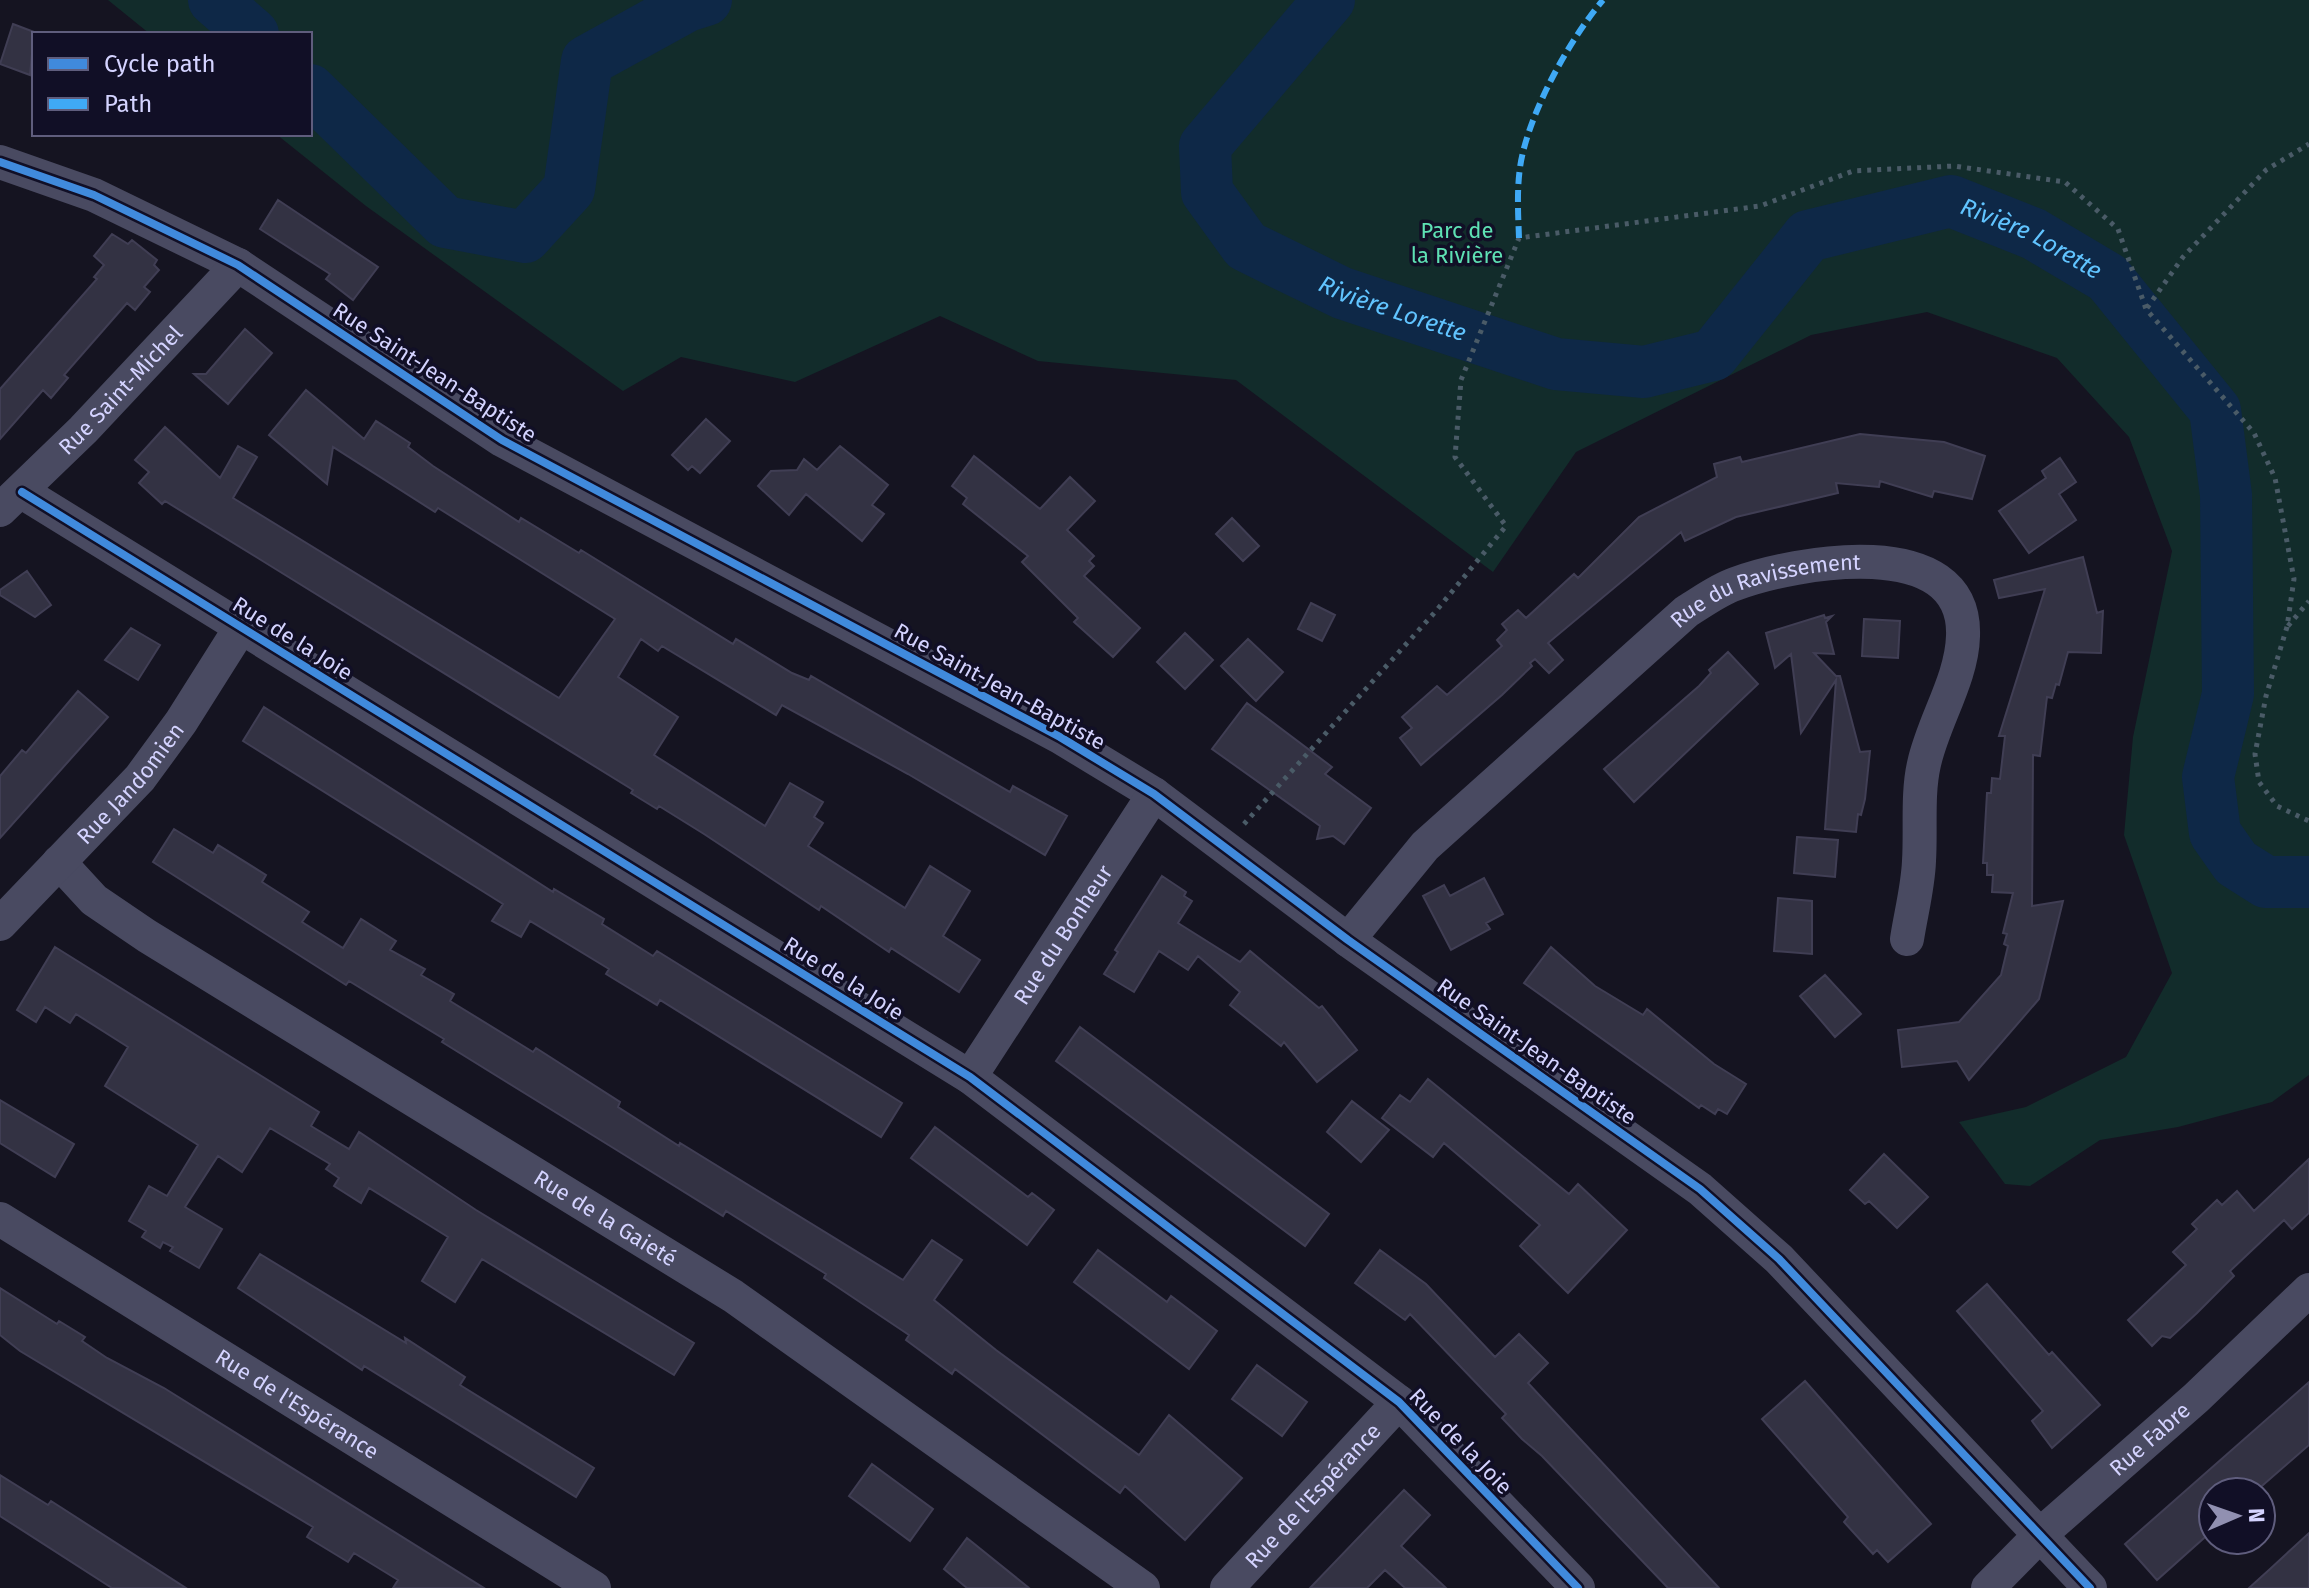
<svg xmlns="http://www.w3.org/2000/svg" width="2309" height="1588" font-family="'Fira Sans',sans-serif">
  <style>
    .green { fill: #122c2b }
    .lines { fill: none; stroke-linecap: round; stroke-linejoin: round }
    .river { stroke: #0e2847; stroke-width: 52 }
    .building { fill: #333243; stroke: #403e54; stroke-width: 2 }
    .path { stroke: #4a5b67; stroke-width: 5; stroke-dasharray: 4 6; stroke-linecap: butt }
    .minor { stroke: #494a61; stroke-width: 34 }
    .quiet { stroke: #3fa9f5; stroke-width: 6; stroke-dasharray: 12 6; stroke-linecap: butt }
    .cycleway-casing { stroke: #110f26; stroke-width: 13 }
    .cycleway { stroke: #408adc; stroke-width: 8 }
    .labels { text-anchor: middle; stroke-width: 7; stroke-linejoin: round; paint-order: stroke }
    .park-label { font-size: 22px; fill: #5ee1b4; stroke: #110f26 }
    .street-label { font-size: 22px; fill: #d4d3ff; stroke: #110f26 }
    .water-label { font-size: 24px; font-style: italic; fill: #61c4ff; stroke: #110f26 }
  </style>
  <rect width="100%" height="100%" fill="#151421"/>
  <path class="green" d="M 108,0 L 2309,0 L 2309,1075 L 2272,1102 L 2178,1127 L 2100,1140 L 2030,1186 L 2005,1184 L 1959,1122 L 2026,1107 L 2126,1057 L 2172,973 L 2124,835 L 2133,737 L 2172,551 L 2129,437 L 2057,358 L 1927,312 L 1811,335 L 1576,452 L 1493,572 L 1236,380 L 1038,361 L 940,316 L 795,382 L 681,357 L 623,391 L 366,206 L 276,134 L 310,134 L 310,34 L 150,34 Z"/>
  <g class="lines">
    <g class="river">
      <path d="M 214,0 L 253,34"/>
      <path id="s1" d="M 1329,0 L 1205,146 L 1207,192 L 1246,246 L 1342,293 L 1556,364 L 1644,372 L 1713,355 L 1808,236 L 1951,201 L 2034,234 L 2108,278 L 2215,410 L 2226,495 L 2228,694 L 2208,777 L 2215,833 L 2236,863 L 2266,882 L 2309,882"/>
      <path d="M 310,90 L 445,222 L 525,237 L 569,189 L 587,61 L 687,6 L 706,0"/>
    </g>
  </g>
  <path class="building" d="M 13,24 L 34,32 L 30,75 L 0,64 Z
    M 278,200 L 378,267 L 353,300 L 326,279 L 330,274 L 260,229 Z
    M 112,234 L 128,244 L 132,240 L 157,260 L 154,265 L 159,270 L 144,287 L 150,292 L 135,310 L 127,303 L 64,375 L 68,378 L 51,398 L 43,390 L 0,439 L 0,389 L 97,279 L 94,277 L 104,265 L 94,256 Z
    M 245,329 L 272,353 L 228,404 L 194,374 L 206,374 Z
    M 306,390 L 364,439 L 376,421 L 410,443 L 408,447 L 433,466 L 519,522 L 521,518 L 579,553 L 581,550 L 733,644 L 736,639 L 792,673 L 809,680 L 811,676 L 1010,792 L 1013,786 L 1067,816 L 1045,855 L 908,774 L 782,705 L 776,715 L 662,646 L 658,651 L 641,639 L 618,677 L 678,717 L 654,755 L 765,826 L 790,783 L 823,802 L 814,817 L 823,823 L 808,846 L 905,908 L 930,866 L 970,891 L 943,936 L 980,960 L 959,992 L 891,948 L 889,952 L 821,906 L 819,910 L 704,834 L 659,806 L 657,809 L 631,793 L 633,790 L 261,560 L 165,501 L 162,504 L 139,483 L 149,472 L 135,460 L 165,427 L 220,478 L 238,446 L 257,457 L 233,498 L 559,698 L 615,619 L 438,508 L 435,512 L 333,447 L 327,484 L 269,435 Z
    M 706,419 L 730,441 L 700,473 L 692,466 L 688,470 L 672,455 Z
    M 1860,434 L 1944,442 L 1985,456 L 1972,499 L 1934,491 L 1932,497 L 1880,481 L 1879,487 L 1836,483 L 1838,493 L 1736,517 L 1685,541 L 1681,532 L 1548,643 L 1563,660 L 1549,673 L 1535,659 L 1530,663 L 1532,666 L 1502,695 L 1421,765 L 1400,738 L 1412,728 L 1402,717 L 1437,686 L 1447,695 L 1502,646 L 1497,640 L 1507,630 L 1502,624 L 1518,610 L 1526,618 L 1574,574 L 1578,578 L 1639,517 L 1717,477 L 1714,464 L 1740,457 L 1742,462 Z
    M 840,446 L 888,485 L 872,505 L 884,514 L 862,541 L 806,494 L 789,515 L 758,486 L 771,471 L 797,470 L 804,459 L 817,470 Z
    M 974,456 L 1040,509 L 1070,477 L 1095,501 L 1067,530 L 1094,556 L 1089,561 L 1094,566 L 1084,576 L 1140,628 L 1113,657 L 1074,622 L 1078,618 L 1022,562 L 1028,556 L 963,504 L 967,498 L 952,486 Z
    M 2060,458 L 2076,482 L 2059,494 L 2076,520 L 2029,553 L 1999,511 L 2046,478 L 2042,471 Z
    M 1232,518 L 1259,546 L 1243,561 L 1216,534 Z
    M 2083,557 L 2097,613 L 2103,611 L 2101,653 L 2068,652 L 2059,685 L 2056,684 L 2052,698 L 2047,697 L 2040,756 L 2033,755 L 2032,906 L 2063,901 L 2039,999 L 1969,1080 L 1957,1061 L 1902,1067 L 1898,1030 L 1959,1022 L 2001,975 L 2008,946 L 2004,944 L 2007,934 L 2003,933 L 2013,893 L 1992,892 L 1993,875 L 1987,875 L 1987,863 L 1983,863 L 1987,793 L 1991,793 L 1992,778 L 2000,779 L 2005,736 L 1999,736 L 2045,589 L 1999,598 L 1994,580 Z
    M 27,571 L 51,605 L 35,617 L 0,595 L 0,590 Z
    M 1311,603 L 1335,615 L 1322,641 L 1298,629 Z
    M 1824,615 L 1825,618 L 1832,616 L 1826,622 L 1834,654 L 1814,653 L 1836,676 L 1840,676 L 1860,752 L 1870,751 L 1865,799 L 1861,815 L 1858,814 L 1856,832 L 1825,829 L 1836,680 L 1801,733 L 1791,654 L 1775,668 L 1766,633 Z
    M 1864,619 L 1900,621 L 1898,658 L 1862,656 Z
    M 131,628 L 160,645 L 138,680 L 105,660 Z
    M 1185,633 L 1213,660 L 1185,689 L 1157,662 Z
    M 1248,639 L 1283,672 L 1256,701 L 1221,666 Z
    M 1728,652 L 1758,684 L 1634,802 L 1604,769 L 1699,686 L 1711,673 L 1709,670 Z
    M 78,691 L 108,717 L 0,838 L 0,776 L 22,750 L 26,753 Z
    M 1247,703 L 1332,767 L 1325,774 L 1371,808 L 1344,844 L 1333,836 L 1317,839 L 1320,826 L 1212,749 Z
    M 264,707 L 553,892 L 554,889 L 604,919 L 602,924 L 653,956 L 657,951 L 902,1103 L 881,1137 L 660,1000 L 657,1005 L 606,974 L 609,969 L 530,921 L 521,937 L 492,921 L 503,904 L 243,741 Z
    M 174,829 L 213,853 L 218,845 L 266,875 L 262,882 L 309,912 L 302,922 L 343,948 L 361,919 L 396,941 L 390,950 L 425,969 L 421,975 L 454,994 L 450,1001 L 533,1052 L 536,1048 L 620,1102 L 618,1107 L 679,1146 L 680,1143 L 903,1280 L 932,1240 L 962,1260 L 934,1300 L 996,1350 L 1139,1455 L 1169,1415 L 1242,1478 L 1185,1540 L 1125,1486 L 1120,1493 L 955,1369 L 952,1374 L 906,1340 L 909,1335 L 824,1278 L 826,1274 L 726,1211 L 723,1216 L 615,1149 L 442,1042 L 444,1039 L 349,981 L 346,985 L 153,862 Z
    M 1797,837 L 1838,840 L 1835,877 L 1794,873 Z
    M 1162,876 L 1186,892 L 1184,896 L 1192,901 L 1178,923 L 1240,962 L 1250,951 L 1319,1008 L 1322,1006 L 1357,1050 L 1317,1082 L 1284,1042 L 1281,1046 L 1230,1005 L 1240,992 L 1198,956 L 1188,970 L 1159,951 L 1134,992 L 1104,974 L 1118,952 L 1115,950 Z
    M 1484,878 L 1503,914 L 1486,923 L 1490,929 L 1451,950 L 1423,896 L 1444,885 L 1450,896 Z
    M 1778,898 L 1812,901 L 1812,954 L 1774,951 Z
    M 55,947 L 319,1112 L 311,1126 L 349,1149 L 359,1132 L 476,1210 L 694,1343 L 674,1375 L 482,1259 L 455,1302 L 422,1281 L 448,1237 L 369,1188 L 361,1203 L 334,1186 L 339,1178 L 326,1169 L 330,1164 L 270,1128 L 242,1172 L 218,1156 L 185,1207 L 222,1229 L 199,1268 L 170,1251 L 173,1247 L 163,1242 L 160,1248 L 142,1237 L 146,1231 L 129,1221 L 149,1186 L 167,1196 L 198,1145 L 105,1086 L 128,1047 L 76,1014 L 70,1023 L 45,1007 L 36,1022 L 17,1010 Z
    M 1551,947 L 1595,986 L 1643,1015 L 1647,1009 L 1714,1064 L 1746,1084 L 1727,1114 L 1718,1109 L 1715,1114 L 1701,1105 L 1699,1108 L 1524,983 Z
    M 1825,975 L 1861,1014 L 1835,1037 L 1800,996 Z
    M 1080,1027 L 1329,1214 L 1305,1246 L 1056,1061 Z
    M 1428,1079 L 1569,1194 L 1578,1184 L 1627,1230 L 1568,1293 L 1520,1246 L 1540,1225 L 1444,1143 L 1433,1157 L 1382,1118 L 1400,1095 L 1410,1102 Z
    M 0,1100 L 74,1144 L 55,1177 L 0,1143 Z
    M 1352,1101 L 1389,1130 L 1361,1162 L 1327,1132 Z
    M 935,1127 L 1028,1197 L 1032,1193 L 1054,1210 L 1027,1245 L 911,1158 Z
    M 1884,1154 L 1928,1197 L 1897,1228 L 1869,1201 L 1865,1204 L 1850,1190 Z
    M 2309,1159 L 2309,1213 L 2292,1229 L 2284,1220 L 2230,1271 L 2234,1276 L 2197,1313 L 2170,1338 L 2162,1336 L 2152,1346 L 2128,1320 L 2186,1265 L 2173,1252 L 2197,1229 L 2192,1224 L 2217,1200 L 2222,1205 L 2237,1191 L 2254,1211 Z
    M 1098,1250 L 1167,1302 L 1171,1296 L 1217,1331 L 1189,1369 L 1074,1282 Z
    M 1380,1250 L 1426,1284 L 1495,1357 L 1519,1334 L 1548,1363 L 1528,1383 L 1719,1588 L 1668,1588 L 1542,1456 L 1522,1439 L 1502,1418 L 1506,1414 L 1410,1314 L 1405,1320 L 1355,1283 Z
    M 260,1254 L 406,1343 L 405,1338 L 465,1377 L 460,1385 L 594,1468 L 576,1497 L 364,1366 L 362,1370 L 238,1288 Z
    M 1987,1284 L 2049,1355 L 2052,1352 L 2100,1405 L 2052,1448 L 2032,1421 L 2043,1411 L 1957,1311 Z
    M 0,1288 L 57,1324 L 59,1321 L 85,1337 L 82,1341 L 107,1358 L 164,1388 L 484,1588 L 393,1588 L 398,1580 L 354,1553 L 348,1562 L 307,1537 L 313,1527 L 20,1351 L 0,1335 Z
    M 1257,1365 L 1307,1402 L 1282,1436 L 1232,1399 Z
    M 1805,1381 L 1931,1524 L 1888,1562 L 1877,1550 L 1873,1554 L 1844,1522 L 1848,1517 L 1762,1419 Z
    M 2309,1382 L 2309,1445 L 2255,1492 L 2213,1492 L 2213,1530 L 2157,1580 L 2125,1544 Z
    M 872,1464 L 933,1509 L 910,1541 L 849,1496 Z
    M 0,1475 L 48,1505 L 51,1501 L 186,1588 L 112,1588 L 0,1516 Z
    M 1404,1490 L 1430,1515 L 1401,1546 L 1446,1588 L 1405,1588 L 1385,1570 L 1367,1588 L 1310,1588 Z
    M 2309,1533 L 2309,1588 L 2249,1588 L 2270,1569 Z
    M 967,1538 L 1029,1588 L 967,1588 L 944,1569 Z"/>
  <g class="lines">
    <path class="path" d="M 2147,308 L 2183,257 L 2266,170 L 2309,144
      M 2288,626 L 2309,601
      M 1244,824 L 1436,611 L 1506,526 L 1455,457 L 1461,380 L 1519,238 L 1760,206 L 1853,171 L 1954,166 L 2065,182 L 2118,229 L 2146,309 L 2254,433 L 2275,478 L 2294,579 L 2287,627 L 2266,696 L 2255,754 L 2259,782 L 2277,806 L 2309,821"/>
    <g class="minor">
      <path d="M 0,162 L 94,195 L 238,265 L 502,440 L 1060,737 L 1154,794 L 1348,940 L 1700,1189 L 1779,1259 L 2090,1588"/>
      <path d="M 22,492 L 970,1077 L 1399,1402 L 1578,1588"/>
      <path id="s2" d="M 0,510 L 83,430 L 238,265"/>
      <path id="s3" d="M 59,862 L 94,900 L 147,936 L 733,1296 L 1143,1588"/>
      <path id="s4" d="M 0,924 L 140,778 L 181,722 L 241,627"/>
      <path id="s5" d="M 1348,940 L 1425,846 L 1687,611 C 1702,602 1718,590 1735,584 C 1794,562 1967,530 1963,636 C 1962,679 1933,722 1924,764 C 1917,794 1921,830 1919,861 C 1918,887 1911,913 1907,939"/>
      <path id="s6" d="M 970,1077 L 1154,794"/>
      <path id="s7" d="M 0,1219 L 594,1588"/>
      <path id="s8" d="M 1227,1588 L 1399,1402"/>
      <path id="s9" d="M 1988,1588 L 2042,1533 L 2196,1398 L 2309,1290"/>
    </g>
    <path class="quiet" d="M 1519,238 C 1518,210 1516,180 1523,152 C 1535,103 1570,39 1603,0"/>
    <defs>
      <path id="cycleway" d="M 0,162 L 94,195 L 238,265 L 502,440 L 1060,737 L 1154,794 L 1348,940 L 1700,1189 L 1779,1259 L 2090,1588
        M 22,492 L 970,1077 L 1399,1402 L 1578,1588"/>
    </defs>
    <use href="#cycleway" class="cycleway-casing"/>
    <use href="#cycleway" class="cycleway"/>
  </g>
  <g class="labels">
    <g class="park-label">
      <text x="1457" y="238">Parc de<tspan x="1457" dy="25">la Rivière</tspan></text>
    </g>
    <g class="street-label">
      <text transform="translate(435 372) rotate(33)" y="8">Rue Saint-Jean-Baptiste</text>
      <text dy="8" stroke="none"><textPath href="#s2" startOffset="170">Rue Saint-Michel</textPath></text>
      <text dy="8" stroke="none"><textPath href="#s5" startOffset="556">Rue du Ravissement</textPath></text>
      <text transform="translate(293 638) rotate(32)" y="8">Rue de la Joie</text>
      <text transform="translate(1000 686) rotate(29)" y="8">Rue Saint-Jean-Baptiste</text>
      <text dy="8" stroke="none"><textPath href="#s4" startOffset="192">Rue Jandomien</textPath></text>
      <text dy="8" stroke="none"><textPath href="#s6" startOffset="170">Rue du Bonheur</textPath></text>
      <text transform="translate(844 978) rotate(32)" y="8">Rue de la Joie</text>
      <text transform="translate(1537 1051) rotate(35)" y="8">Rue Saint-Jean-Baptiste</text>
      <text dy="8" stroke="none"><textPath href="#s3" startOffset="654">Rue de la Gaieté</textPath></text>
      <text dy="8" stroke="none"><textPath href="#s7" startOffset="350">Rue de l'Espérance</textPath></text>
      <text dy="8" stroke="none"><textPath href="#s9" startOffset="220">Rue Fabre</textPath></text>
      <text transform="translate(1461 1441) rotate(46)" y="8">Rue de la Joie</text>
      <text dy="8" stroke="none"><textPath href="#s8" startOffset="126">Rue de l'Espérance</textPath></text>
    </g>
    <g class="water-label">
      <text dy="8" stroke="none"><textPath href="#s1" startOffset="1184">Rivière Lorette</textPath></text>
      <text dy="8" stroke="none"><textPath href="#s1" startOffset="464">Rivière Lorette</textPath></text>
    </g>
  </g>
  <rect x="32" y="32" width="280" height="104" fill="#110f26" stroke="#5f5d7d" stroke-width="2"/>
  <rect x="48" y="58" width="40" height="12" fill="#408adc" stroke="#5f5d7d" stroke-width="2"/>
  <text x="104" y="72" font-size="24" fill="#d4d3ff">Cycle path</text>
  <rect x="48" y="98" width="40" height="12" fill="#3fa9f5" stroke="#5f5d7d" stroke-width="2"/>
  <text x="104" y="112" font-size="24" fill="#d4d3ff">Path</text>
  <g transform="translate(2237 1516) rotate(88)"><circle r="38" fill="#110f26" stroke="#5f5d7d" stroke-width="2"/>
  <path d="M0-6L14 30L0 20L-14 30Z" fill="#9190b1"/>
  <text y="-12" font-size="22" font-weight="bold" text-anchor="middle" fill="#d4d3ff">N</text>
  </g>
</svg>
